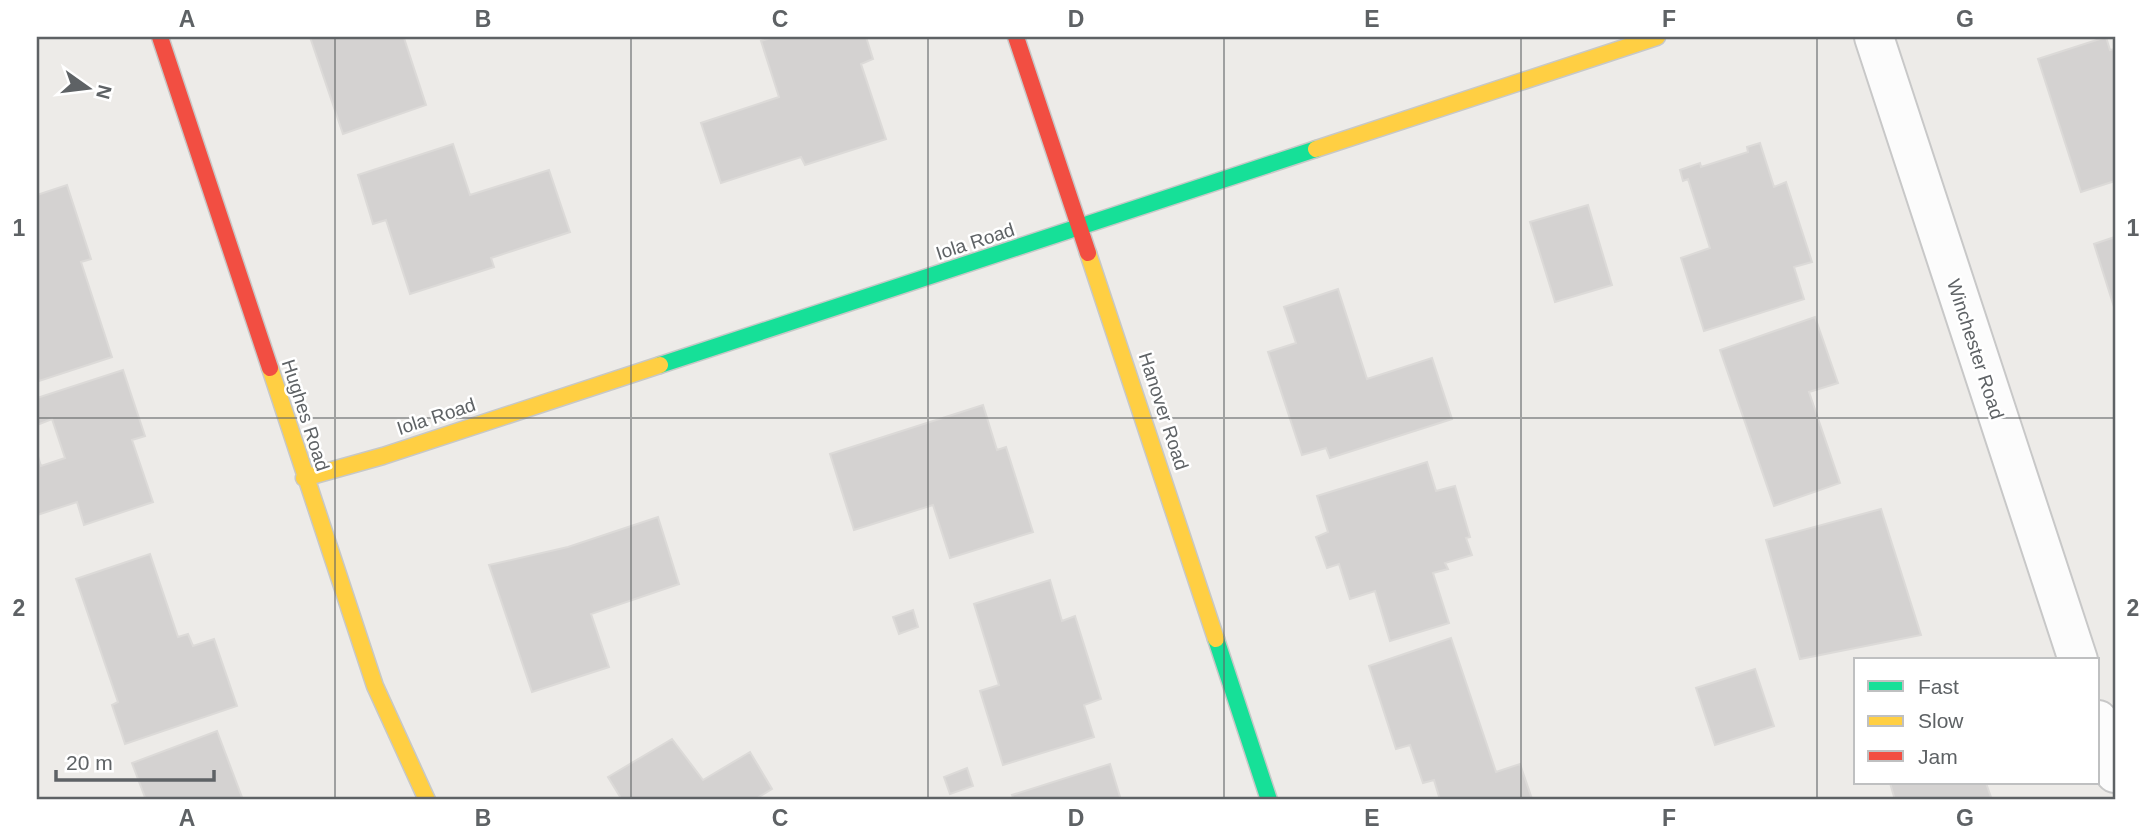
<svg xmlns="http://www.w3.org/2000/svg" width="2152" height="837" font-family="Helvetica,sans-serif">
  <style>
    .building { fill: #d4d2d1; stroke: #dcdad8; stroke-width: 2 }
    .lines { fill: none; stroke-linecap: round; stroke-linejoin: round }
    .street-casing { stroke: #c8c8c8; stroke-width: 42 }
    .fast-casing { stroke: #c7c8c7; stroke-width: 19 }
    .slow-casing { stroke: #c7c8c7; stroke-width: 19 }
    .jam-casing { stroke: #c7c8c7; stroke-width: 19 }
    .street { stroke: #fcfcfc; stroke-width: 38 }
    .fast { stroke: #16e098; stroke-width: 16 }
    .slow { stroke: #ffcf43; stroke-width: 16 }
    .jam { stroke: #f24e42; stroke-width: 16 }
    .grid { fill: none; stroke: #5e6265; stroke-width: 2; stroke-opacity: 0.55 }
    .labels { text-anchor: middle; stroke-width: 5; stroke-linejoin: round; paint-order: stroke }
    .street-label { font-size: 19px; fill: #5e6265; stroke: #fff }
    .neatline { fill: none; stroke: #5e6265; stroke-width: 2.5 }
    .grid-label { font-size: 23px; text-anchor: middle; font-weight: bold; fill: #5e6265 }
  </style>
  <rect width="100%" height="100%" fill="#edebe8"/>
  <path class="building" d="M 310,37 L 409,37 L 404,38 L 426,105 L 343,134 Z
    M 774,37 L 866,37 L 873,59 L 861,64 L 886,139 L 805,165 L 801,157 L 721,183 L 701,123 L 779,97 L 761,41 Z
    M 2106,37 L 2110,50 L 2115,49 L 2115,181 L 2081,192 L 2038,59 Z
    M 1760,143 L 1774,187 L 1786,182 L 1812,262 L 1794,267 L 1804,299 L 1704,331 L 1681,258 L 1710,248 L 1688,179 L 1683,181 L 1680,170 L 1700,163 L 1701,167 L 1748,152 L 1747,147 Z
    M 453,144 L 470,195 L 549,170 L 570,232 L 491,258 L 494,267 L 410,294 L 386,220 L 373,224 L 358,175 Z
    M 67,185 L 91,259 L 81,262 L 112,357 L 39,381 L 37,373 L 37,195 Z
    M 1588,205 L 1612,285 L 1555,302 L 1530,222 Z
    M 2115,237 L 2115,310 L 2094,244 Z
    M 1338,289 L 1367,379 L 1432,358 L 1452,419 L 1330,458 L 1326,448 L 1302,455 L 1268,352 L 1296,343 L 1284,307 Z
    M 1815,317 L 1838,383 L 1809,392 L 1840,483 L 1774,506 L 1720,350 Z
    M 123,370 L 145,436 L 132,440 L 153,502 L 84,525 L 77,502 L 37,515 L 37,453 L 41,466 L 65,458 L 52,419 L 37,425 L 37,398 Z
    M 983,405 L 997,450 L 1006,447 L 1033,532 L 950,558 L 933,505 L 854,530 L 830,454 Z
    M 1427,462 L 1436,491 L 1455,486 L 1470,537 L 1466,538 L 1472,555 L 1445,563 L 1448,569 L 1433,573 L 1449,623 L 1390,641 L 1375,591 L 1350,599 L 1339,564 L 1327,568 L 1316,537 L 1328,532 L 1317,496 Z
    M 1881,509 L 1921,635 L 1800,659 L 1766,540 Z
    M 658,517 L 679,584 L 591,614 L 609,667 L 532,692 L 489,565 L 568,547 Z
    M 150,554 L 178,637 L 188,634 L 193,646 L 214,639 L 237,706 L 125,744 L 112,705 L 118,702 L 76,579 Z
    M 1050,580 L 1062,621 L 1075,616 L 1101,699 L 1084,705 L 1094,737 L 1003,765 L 980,691 L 999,685 L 974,604 Z
    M 913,610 L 918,627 L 899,634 L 893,617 Z
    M 1451,638 L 1496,772 L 1520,764 L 1532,799 L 1440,800 L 1434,780 L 1423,783 L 1410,745 L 1396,749 L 1369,666 Z
    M 1755,669 L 1774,726 L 1715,745 L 1696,688 Z
    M 217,731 L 243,800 L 146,800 L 132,763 Z
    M 672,739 L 703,780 L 750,752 L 772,789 L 754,800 L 622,800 L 608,777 Z
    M 1110,764 L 1121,800 L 1014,800 L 1012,795 Z
    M 967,768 L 973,786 L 950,794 L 944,777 Z
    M 1890,783 L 1986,783 L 1992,800 L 1895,800 Z"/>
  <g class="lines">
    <defs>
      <path id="street" d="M 1874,37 L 2078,660
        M 2098,720 L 2115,773"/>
      <path id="fast" d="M 660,365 L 1316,149
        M 1216,639 L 1269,800"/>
      <path id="slow" d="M 1316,149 L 1657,37
        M 1088,253 L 1216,639
        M 270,368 L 375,686 L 427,800
        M 304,478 L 383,456 L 660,365"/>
      <path id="jam" d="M 160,37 L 270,368
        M 1016,37 L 1088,253"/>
    </defs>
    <use href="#street" class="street-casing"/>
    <use href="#fast" class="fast-casing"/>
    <use href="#slow" class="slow-casing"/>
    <use href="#jam" class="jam-casing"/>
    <use href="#street" class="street"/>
    <use href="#fast" class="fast"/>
    <use href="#slow" class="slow"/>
    <use href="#jam" class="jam"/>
  </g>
  <path class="grid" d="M 335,37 L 335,800M 631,37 L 631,800M 928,37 L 928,800M 1224,37 L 1224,800M 1521,37 L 1521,800M 1817,37 L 1817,800M 37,418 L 2115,418"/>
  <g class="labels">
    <g class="street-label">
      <text transform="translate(975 241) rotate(-18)" y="7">Iola Road</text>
      <text transform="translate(1976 349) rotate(72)" y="7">Winchester Road</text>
      <text transform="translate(1164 411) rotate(72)" y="7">Hanover Road</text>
      <text transform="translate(306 415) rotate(72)" y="7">Hughes Road</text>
      <text transform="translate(436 416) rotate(-18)" y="7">Iola Road</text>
    </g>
  </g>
  <rect width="2152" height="837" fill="none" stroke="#ffffff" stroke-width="77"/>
  <rect x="1854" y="658" width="245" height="126" fill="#ffffff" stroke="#bfc0c1" stroke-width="2"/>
  <rect x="1868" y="681" width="35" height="10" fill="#16e098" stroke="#bfc0c1" stroke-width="2"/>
  <text x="1918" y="694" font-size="21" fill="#5e6265">Fast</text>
  <rect x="1868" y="716" width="35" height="10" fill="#ffcf43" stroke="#bfc0c1" stroke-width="2"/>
  <text x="1918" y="728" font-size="21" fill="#5e6265">Slow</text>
  <rect x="1868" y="751" width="35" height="10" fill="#f24e42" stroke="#bfc0c1" stroke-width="2"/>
  <text x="1918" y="764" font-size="21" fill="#5e6265">Jam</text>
  <g transform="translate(88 88) rotate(104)" stroke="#ffffff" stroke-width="5" paint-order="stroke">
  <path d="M0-5L12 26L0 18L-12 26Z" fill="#5e6265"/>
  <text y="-10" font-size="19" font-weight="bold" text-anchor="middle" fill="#5e6265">N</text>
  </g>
  <path d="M56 770v10h158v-10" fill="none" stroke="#5e6265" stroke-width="3.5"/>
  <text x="66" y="770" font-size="21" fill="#5e6265" stroke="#ffffff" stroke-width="5" paint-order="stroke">20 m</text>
  <rect x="38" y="38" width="2076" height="760" class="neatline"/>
  <g class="grid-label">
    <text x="187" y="27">A</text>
    <text x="483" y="27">B</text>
    <text x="780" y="27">C</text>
    <text x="1076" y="27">D</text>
    <text x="1372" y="27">E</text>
    <text x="1669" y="27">F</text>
    <text x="1965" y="27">G</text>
    <text x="19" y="236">1</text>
    <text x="2133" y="236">1</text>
    <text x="19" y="616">2</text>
    <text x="2133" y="616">2</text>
    <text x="187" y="826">A</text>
    <text x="483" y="826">B</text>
    <text x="780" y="826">C</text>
    <text x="1076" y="826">D</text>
    <text x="1372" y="826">E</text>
    <text x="1669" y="826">F</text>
    <text x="1965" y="826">G</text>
  </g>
</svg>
